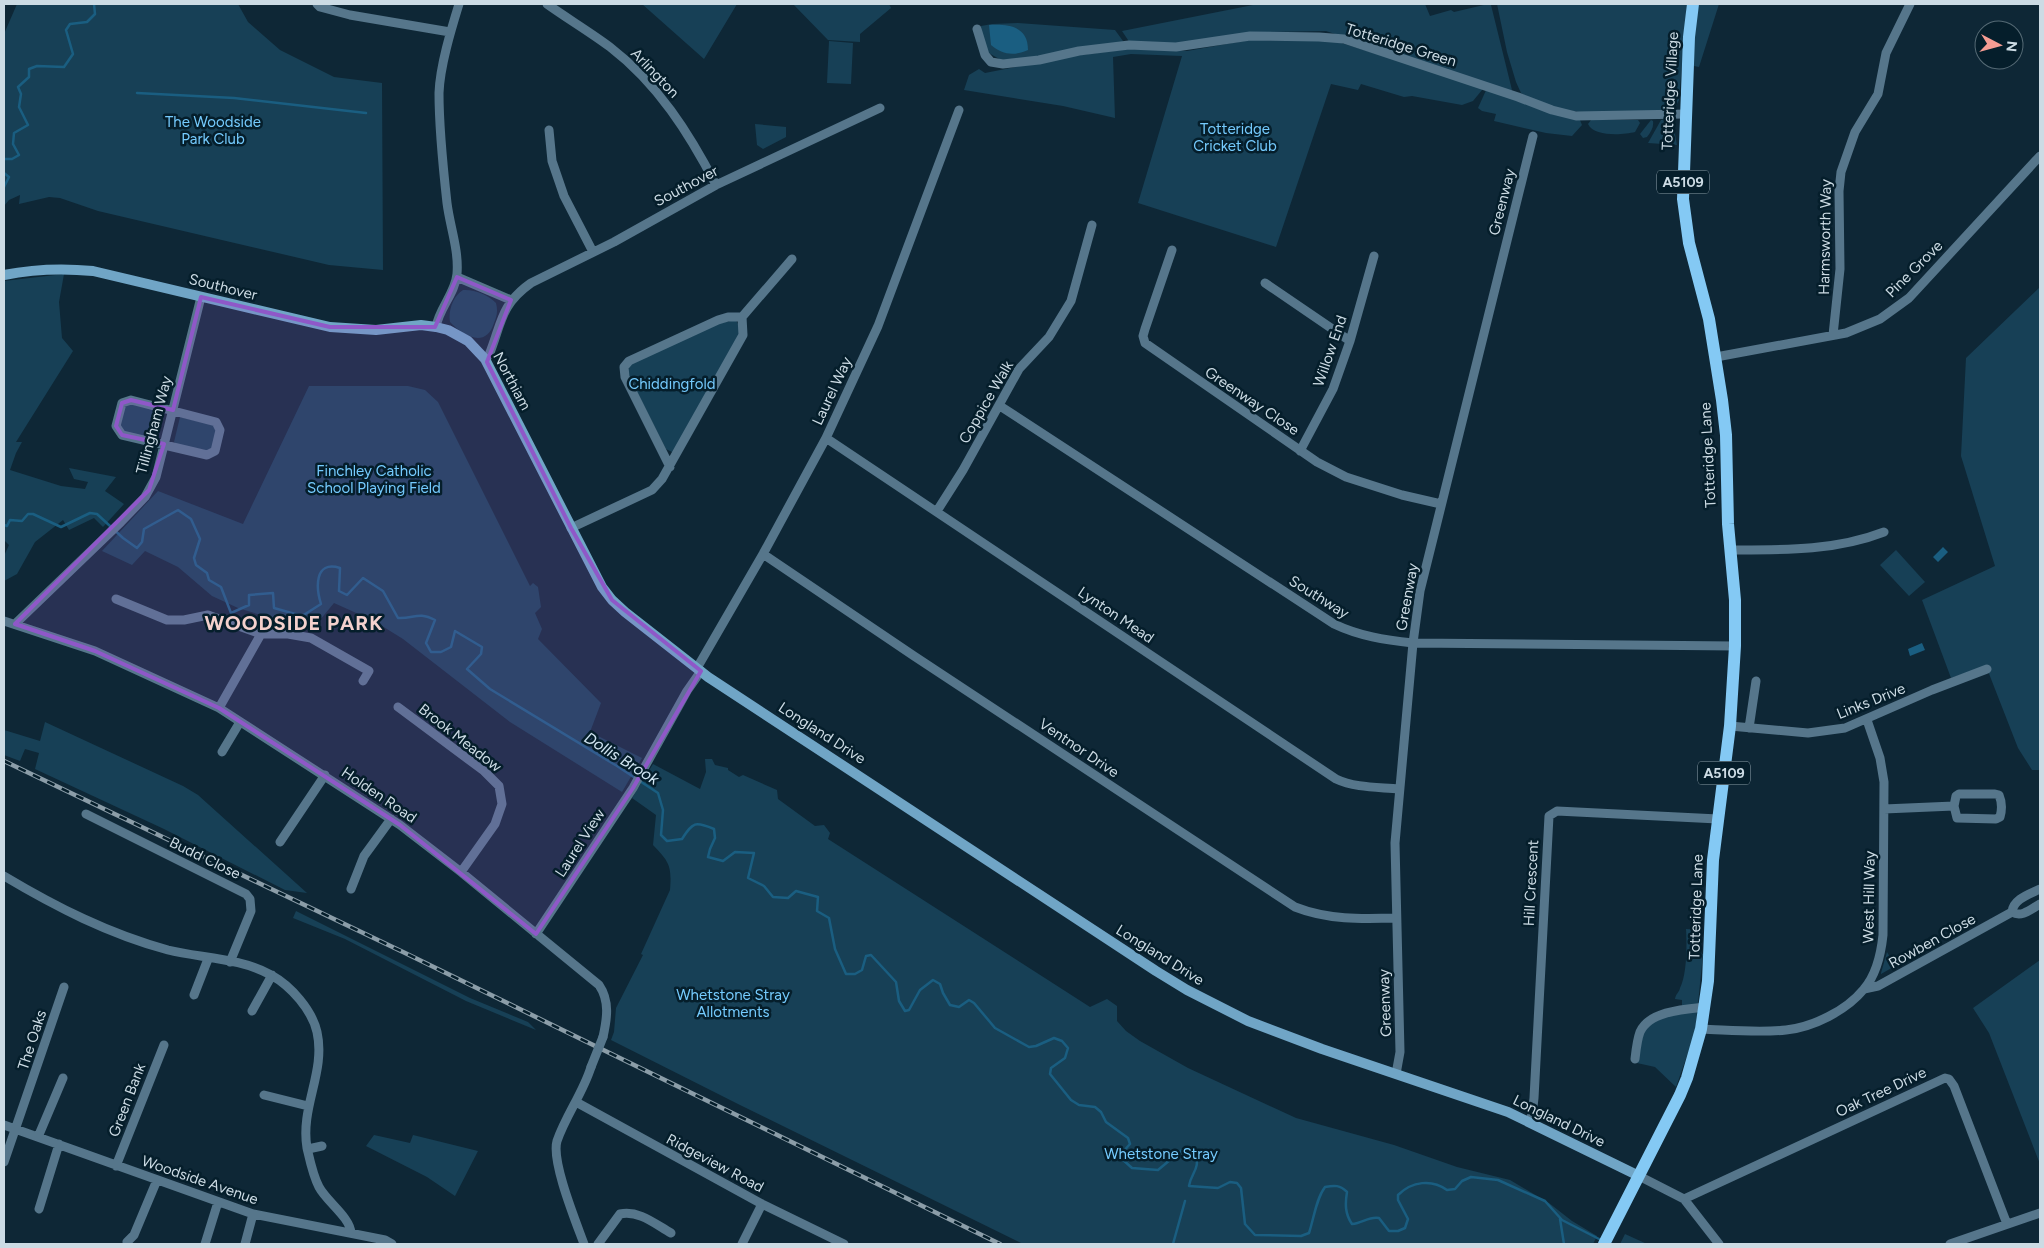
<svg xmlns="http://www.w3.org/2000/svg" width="2044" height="1248" font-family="Figtree,sans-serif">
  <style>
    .green { fill: #174056 }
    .water { fill: #1a5e81 }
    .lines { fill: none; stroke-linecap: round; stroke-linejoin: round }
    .stream { stroke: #1a5e81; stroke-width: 2.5 }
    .street { stroke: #56768b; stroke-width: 9 }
    .secondary { stroke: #70a5c6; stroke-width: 10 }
    .primary { stroke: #84c9f4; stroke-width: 12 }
    .rail-casing { stroke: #8b9da8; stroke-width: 4.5 }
    .rail { stroke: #051e2b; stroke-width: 2.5; stroke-dasharray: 8; stroke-linecap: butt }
    .street-bridge { stroke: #56768b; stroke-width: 9 }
    .marked { fill: #8f58c8; fill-opacity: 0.2; stroke: #8f58c8; stroke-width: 4; stroke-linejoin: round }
    .labels { text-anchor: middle; stroke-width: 5; stroke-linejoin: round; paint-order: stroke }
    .shield { fill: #051e2b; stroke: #90a2ac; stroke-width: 1 }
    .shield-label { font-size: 14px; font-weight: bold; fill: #ccdbe4 }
    .street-label { font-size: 15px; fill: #ccdbe4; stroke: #051e2b }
    .park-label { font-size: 15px; fill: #75cbfe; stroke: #051e2b }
    .water-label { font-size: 16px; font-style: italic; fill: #d1e5f2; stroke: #051e2b }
    .district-label { font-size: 20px; font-weight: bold; letter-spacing: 1px; fill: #f4d1cd; stroke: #051e2b }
  </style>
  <rect width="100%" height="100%" fill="#0e2736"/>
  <path class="green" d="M 17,4 L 238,4 L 248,22 L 280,50 L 334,77 L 382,83 L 383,270 L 329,265 L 98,211 L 60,198 L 49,197 L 19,204 L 20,195 L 9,200 L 4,206 L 4,34 Z
    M 642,4 L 737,4 L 704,59 Z
    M 793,4 L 889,4 L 891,8 L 860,34 L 860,42 L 828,40 Z
    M 1258,4 L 1425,4 L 1430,16 L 1451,10 L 1454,12 L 1488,4 L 1491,5 L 1512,90 L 1510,92 L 1326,31 L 1267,32 L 1177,45 L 1130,43 L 1122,31 Z
    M 1497,4 L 1687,4 L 1679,100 L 1675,108 L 1660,112 L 1579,112 L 1561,109 L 1527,97 L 1521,93 L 1516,82 L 1507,52 Z
    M 1699,4 L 1719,4 L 1699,67 L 1694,66 L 1694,32 Z
    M 1018,23 L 1115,30 L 1123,41 L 1122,44 L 1031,59 L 1001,60 L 987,52 L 982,35 L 981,26 L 992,24 Z
    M 1249,40 L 1335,41 L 1482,87 L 1482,90 L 1473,101 L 1462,105 L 1412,96 L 1404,97 L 1361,84 L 1358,90 L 1331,84 L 1276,247 L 1138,203 L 1182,56 L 1131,54 L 1113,57 L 1115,118 L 1063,106 L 964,90 L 969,75 L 979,69 L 985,73 L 1065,57 L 1128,49 L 1187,51 Z
    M 829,41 L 853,43 L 851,84 L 827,83 Z
    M 1487,88 L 1580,120 L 1582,125 L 1572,136 L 1546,133 L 1494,121 L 1496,114 L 1482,111 L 1478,108 Z
    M 1667,119 L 1673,123 L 1677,145 L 1648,143 L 1661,120 Z
    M 1591,120 L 1638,120 L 1640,123 L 1635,132 C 1623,135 1594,137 1588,124 Z
    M 1651,120 L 1653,121 C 1654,127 1651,132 1647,137 L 1643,138 L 1640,134 Z
    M 755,124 L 786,127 L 786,137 L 763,149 L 757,145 Z
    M 64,274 L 59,302 L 62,338 L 73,351 L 16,442 L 22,442 L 16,453 L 10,470 L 61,486 L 85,489 L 88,482 L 74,479 L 69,468 L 116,477 L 105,491 L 124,504 L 103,527 L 94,518 L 69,530 L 63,520 L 35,542 L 17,574 L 4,581 L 4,556 L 9,545 L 4,540 L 4,281 Z
    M 2040,287 L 2040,770 L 2032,770 L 2018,748 L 1986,666 L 1951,678 L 1922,600 L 1995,566 L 1961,456 L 1966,358 Z
    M 463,290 C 474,289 489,295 496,303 C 498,311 497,316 494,323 C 486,349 463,336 450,322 C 448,311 453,296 463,290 Z
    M 736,320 L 740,328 L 739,337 L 676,451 L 672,452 L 666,449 L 629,376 L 628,370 L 631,364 L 714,324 Z
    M 309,386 L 408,386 L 425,390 L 438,402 L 530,586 L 533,583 L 538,587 L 541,607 L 535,613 L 542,629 L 538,639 L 601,703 L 590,732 L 642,758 L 622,792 L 510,722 L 403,639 L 374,621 L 334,603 L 315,626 L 274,619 L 238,608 L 212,596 L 178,567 L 145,551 L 132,565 L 102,551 L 158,491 L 243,524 Z
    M 131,404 L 161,411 L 163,413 L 157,437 C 147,440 129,434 120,429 L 124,407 Z
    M 180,417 L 217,426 L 212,450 L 210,451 L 178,445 L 174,442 Z
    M 1896,550 L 1925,582 L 1909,596 L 1880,565 Z
    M 45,722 L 183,786 L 198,795 L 307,893 L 285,890 L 164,829 L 35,769 L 39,753 L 25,749 L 20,761 L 4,755 L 4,730 L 40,741 Z
    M 705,759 L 712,759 L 715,765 L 728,768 L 728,770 L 739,777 L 743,775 L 777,790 L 778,799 L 815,826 L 824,825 L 830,833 L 828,839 L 1090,1007 L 1107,999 L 1117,1006 L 1117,1021 L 1126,1031 L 1140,1041 L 1188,1068 L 1296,1118 L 1394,1145 L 1457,1167 L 1510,1180 L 1549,1203 L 1572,1221 L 1597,1236 L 1593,1244 L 1023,1244 L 740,1105 L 611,1040 L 614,1032 L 616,1008 L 643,955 L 641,954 L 670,890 C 672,865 669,862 653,845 L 656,815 L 632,798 L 653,764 L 700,789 L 706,772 Z
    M 296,911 L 470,998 L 528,1022 L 536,1030 L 466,1001 L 345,939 L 293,918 Z
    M 1686,929 L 1701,930 L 1698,952 L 1703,954 L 1695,1033 L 1676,1087 L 1655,1067 L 1637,1063 L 1643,1033 L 1649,1025 L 1682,1006 L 1682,1000 L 1675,999 C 1676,993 1679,993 1680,988 C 1687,975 1687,944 1686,929 Z
    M 1887,952 L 1895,966 L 1881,974 L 1881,973 Z
    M 2040,960 L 2040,1164 L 1989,1033 L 1973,1008 Z
    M 374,1135 L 410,1143 L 413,1135 L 478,1151 L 455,1196 L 427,1177 L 366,1146 Z
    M 1625,1234 L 1647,1244 L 1620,1244 Z"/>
  <path class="water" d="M 989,25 C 1009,24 1028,26 1028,50 C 1015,56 1002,55 991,45 Z
    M 1943,547 L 1948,552 L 1938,562 L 1933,557 Z
    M 1922,643 L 1925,650 L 1910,656 L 1908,649 Z"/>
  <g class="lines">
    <path class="stream" d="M 137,93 L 234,98 L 366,113
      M 4,159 L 12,159 L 19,155 L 13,144 L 14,133 L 28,125 L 19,107 L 21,94 L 18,87 L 29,77 L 29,69 L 37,66 L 64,67 L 73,54 L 66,30 L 70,24 L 87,22 L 95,14 L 94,4
      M 4,173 L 9,177 L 4,187
      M 4,525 L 7,526 L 10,520 L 22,521 L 28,514 L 33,514 L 61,527 L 90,513 L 97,514 L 123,538 L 137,548 L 142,542 L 144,529 L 178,510 L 191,519 L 200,539 L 194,558 L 196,565 L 207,573 L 209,580 L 221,587 L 231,613 L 249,605 L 249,595 L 273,593 L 274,608 L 302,616 L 321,604 C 316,588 314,560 340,568 L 339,591 L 347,595 L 363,578 L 383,591 L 398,618 C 414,619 418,611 435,620 L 426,643 L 431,652 L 441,652 L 451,647 L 455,631 L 482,647 L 481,654 L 467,669 L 490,689 L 617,766 L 658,793 L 663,810 L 661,835 L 667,841 L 682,839 C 693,822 695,821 714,829 L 715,838 L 710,849 L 708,857 L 723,861 L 735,852 L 754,853 L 748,878 L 764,886 L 773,897 L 788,898 L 796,891 L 818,897 L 817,911 L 829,918 L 835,949 L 846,974 L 855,974 L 862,970 L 866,956 L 871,955 L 896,982 L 899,1001 L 905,1011 L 909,1010 L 920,990 L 933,980 L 940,984 L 943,993 L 950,1005 L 959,1007 L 969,1000 L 974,1003 L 995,1028 L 1029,1047 L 1036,1046 L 1054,1038 L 1062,1041 L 1068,1048 L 1065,1058 L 1051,1068 L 1050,1074 L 1071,1100 L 1079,1105 L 1095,1107 L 1101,1112 L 1106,1122 L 1128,1138 L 1130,1144 L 1121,1154 L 1122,1159 L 1132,1168 L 1158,1170 L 1182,1150 L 1195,1152 C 1201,1170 1191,1172 1189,1186 L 1218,1188 L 1230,1182 L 1237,1183 L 1241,1188 L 1245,1224 L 1255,1235 L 1301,1236 L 1309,1233 C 1314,1218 1316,1199 1325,1187 C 1335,1185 1340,1185 1347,1192 C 1345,1204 1345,1214 1352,1224 C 1363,1223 1369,1216 1379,1218 L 1389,1231 L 1398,1231 L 1405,1228 L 1408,1219 L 1398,1200 L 1398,1195 C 1412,1181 1432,1179 1447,1190 L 1455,1189 L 1462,1181 L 1471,1177 L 1498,1180 L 1545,1201 L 1562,1220 L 1601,1240
      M 1560,1219 L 1564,1244
      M 1173,1244 L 1185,1201"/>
    <path class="street" d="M 317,4 L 320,7 L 350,15 L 450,32
      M 547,4 C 568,19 590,32 610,47 C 658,84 689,133 716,185
      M 977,29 L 985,55 L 991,62 L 1003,64 L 1039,60 L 1079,51 L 1129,45 L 1176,47 L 1250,36 L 1319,37 L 1344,39 L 1518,97 L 1552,110 L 1576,116 L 1685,114
      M 549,130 L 552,161 L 564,196 L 593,252
      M 1172,250 L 1145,329 L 1143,336 L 1145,343 L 1317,462 L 1346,477 L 1402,495 L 1441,504
      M 457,277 L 511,300
      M 1265,283 L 1350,341
      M 436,327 C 439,308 455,294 457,274 C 459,250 450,227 447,203 C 443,167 439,130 439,93 C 440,66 451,30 459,4
      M 1833,335 L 1840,269 L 1839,191 L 1841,172 L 1855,132 L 1878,94 L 1886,53 L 1910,4
      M 1716,357 L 1846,333 L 1880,319 L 1909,298 L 2040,156
      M 485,359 L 489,355 C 502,323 500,305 531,283 L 614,242 L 716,185 L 880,108
      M 131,400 L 216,422 L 220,430 L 215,451 L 207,455 L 122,435 L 116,426 L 122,403 Z
      M 1000,406 L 1334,624 C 1359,636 1385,640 1413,643 L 1735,646
      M 826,438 L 1336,779 C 1355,788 1378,787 1399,789
      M 1300,451 L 1333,389 L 1350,341 L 1374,256
      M 670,467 L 625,377 L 624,367 L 629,361 L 718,320 L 728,317 L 742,317
      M 937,511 L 963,470 L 1019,369 L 1049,337 L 1071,301 L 1092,225
      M 571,528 L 652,490 L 662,479 L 743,335 L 742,317 L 792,259
      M 1731,550 C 1783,550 1835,551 1884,532
      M 763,554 L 914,656 L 1295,907 C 1328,920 1361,919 1396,918
      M 116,599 L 167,620 L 184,620 L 208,615 L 261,634
      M 4,621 L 95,651 L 219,708 L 400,825 L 461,872 L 599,985 C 610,1001 607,1019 603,1037
      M 15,624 L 121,522 L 145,497 L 156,477 L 201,297
      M 697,668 L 763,554 L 826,438 L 878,326 L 959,110
      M 398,707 L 484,771 L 499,786 L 502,804 L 495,824 L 461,872
      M 219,708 L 261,634 L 288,634 L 311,638 L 369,671 L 363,681
      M 1730,726 L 1808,733 L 1845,728 L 1932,690 L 1987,669
      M 1749,728 L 1756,681
      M 222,752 L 240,722
      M 1884,809 L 1954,806 L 1956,796 L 1959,794 L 1995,794 L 1999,795 C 2002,802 2002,810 2000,817 L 1996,819 L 1957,818 L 1954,806
      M 86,814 L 246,894 L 250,899 L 251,911 L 230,962
      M 280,842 L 325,775
      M 4,876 C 56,907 109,934 168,950 C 201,958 241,958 271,975 C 291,986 312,1010 317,1032 C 326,1072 300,1107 307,1148 C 310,1161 313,1176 319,1187 C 327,1202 350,1217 351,1233
      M 351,889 L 364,856 L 391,819
      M 2012,912 C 2013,899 2030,894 2040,889
      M 536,934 L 633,788 L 687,691 L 701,671
      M 1864,989 L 1878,986 L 2012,912 C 2022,918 2031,909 2040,904
      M 194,995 L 208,959
      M 252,1011 L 272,975
      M 1701,1029 C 1729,1030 1758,1033 1786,1030 C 1813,1027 1846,1011 1864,989 C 1876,975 1881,954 1883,935 L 1884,782 L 1880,758 L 1867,720
      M 1635,1059 C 1636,1050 1637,1040 1640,1032 C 1649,1011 1685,1009 1705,1007
      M 1396,1074 L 1400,1052 L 1395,843 L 1413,643 L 1420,591 L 1533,136
      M 264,1095 L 308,1106
      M 576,1102 L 762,1204 L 844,1244
      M 1529,1121 L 1532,1115 L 1534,1098 L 1549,816 L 1557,811 L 1718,819
      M 4,1125 L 253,1214 L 385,1240 L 392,1244
      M 38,1137 L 63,1078
      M 308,1149 L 322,1146
      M 4,1162 L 64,987
      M 116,1166 L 164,1045
      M 1639,1176 L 1684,1199 L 1719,1244
      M 1684,1199 L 1945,1078 L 1949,1079 L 1954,1086 L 2007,1224
      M 39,1209 L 59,1144
      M 128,1244 L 127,1242 L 134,1235 L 157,1180
      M 205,1244 L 218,1202
      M 245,1244 L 253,1214
      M 584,1244 C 576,1222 551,1161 557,1141 C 566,1115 583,1093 591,1067
      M 598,1244 L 620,1214 C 639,1210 655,1224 671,1233
      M 742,1244 L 762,1204
      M 1950,1244 L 2040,1213"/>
    <path class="secondary" d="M 4,275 C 34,269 62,268 93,271 L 330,327 L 376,330 L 421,325 L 436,327 L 448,330 L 468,341 L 485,359 L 602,587 L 612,600 L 625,612 L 708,677 L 1156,971 L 1187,990 L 1248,1021 L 1322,1049 L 1508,1112 L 1639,1176"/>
    <path class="primary" d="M 1604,1244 L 1680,1095 L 1687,1078 L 1701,1029 L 1708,981 L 1713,860 L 1730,726 L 1735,646 L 1735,600 L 1728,524 L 1726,435 L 1722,400 L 1709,319 L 1689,243 L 1683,199 L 1689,37 L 1693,4"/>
    <defs>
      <path id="rail" d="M 4,761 L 403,952 L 1000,1244"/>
    </defs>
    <use href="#rail" class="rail-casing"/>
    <use href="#rail" class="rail"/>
    <path class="street-bridge" d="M 591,1067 L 603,1037"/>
  </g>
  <path class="marked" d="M 457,277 L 511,300 L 487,362 L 571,528 L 612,600 L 701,671 L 633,788 L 536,934 L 400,825 L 219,708 L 95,651 L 15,624 L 149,490 L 164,444 L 122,435 L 116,426 L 122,403 L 131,400 L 173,410 L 201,297 L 330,327 L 435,327 Z"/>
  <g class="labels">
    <g class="shield">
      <rect x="1657" y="170.5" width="52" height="23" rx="4"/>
      <rect x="1698" y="761.5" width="52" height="23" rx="4"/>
    </g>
    <g class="shield-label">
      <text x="1683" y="187">A5109</text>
      <text x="1724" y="778">A5109</text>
    </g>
    <g class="street-label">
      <text transform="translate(1401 45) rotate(17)" y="5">Totteridge Green</text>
      <text transform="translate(655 73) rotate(46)" y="5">Arlington</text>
      <text transform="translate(1670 91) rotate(-87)" y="5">Totteridge Village</text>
      <text transform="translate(686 186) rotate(-28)" y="5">Southover</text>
      <text transform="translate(1502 202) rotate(-76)" y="5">Greenway</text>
      <text transform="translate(1825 237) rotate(-89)" y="5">Harmsworth Way</text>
      <text transform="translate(1914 269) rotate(-45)" y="5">Pine Grove</text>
      <text transform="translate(223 287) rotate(14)" y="5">Southover</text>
      <text transform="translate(1330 351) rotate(-71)" y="5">Willow End</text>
      <text transform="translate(512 381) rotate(62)" y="5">Northiam</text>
      <text transform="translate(832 391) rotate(-65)" y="5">Laurel Way</text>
      <text transform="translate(1252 401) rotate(34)" y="5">Greenway Close</text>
      <text transform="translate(986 402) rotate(-60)" y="5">Coppice Walk</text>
      <text transform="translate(154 425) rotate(-75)" y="5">Tillingham Way</text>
      <text transform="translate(1708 455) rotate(-93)" y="5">Totteridge Lane</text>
      <text transform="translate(1319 597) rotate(32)" y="5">Southway</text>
      <text transform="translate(1407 597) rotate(-80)" y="5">Greenway</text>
      <text transform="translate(1116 615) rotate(34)" y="5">Lynton Mead</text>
      <text transform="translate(1871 701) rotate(-22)" y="5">Links Drive</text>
      <text transform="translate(822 733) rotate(33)" y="5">Longland Drive</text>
      <text transform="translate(460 738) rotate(38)" y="5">Brook Meadow</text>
      <text transform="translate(1079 748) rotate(34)" y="5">Ventnor Drive</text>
      <text transform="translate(379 795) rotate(34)" y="5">Holden Road</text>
      <text transform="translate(580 843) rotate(-57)" y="5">Laurel View</text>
      <text transform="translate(205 858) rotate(26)" y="5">Budd Close</text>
      <text transform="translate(1531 883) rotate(-87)" y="5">Hill Crescent</text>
      <text transform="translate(1869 897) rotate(-89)" y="5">West Hill Way</text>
      <text transform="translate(1696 907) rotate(-88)" y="5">Totteridge Lane</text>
      <text transform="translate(1932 941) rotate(-29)" y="5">Rowben Close</text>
      <text transform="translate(1160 955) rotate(32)" y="5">Longland Drive</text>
      <text transform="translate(1385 1003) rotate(-92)" y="5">Greenway</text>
      <text transform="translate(32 1040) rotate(-72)" y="5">The Oaks</text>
      <text transform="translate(1881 1092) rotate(-25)" y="5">Oak Tree Drive</text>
      <text transform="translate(127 1100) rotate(-69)" y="5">Green Bank</text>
      <text transform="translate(1559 1121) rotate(26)" y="5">Longland Drive</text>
      <text transform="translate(715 1163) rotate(28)" y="5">Ridgeview Road</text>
      <text transform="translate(200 1180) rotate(19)" y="5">Woodside Avenue</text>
    </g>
    <g class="park-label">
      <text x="213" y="127">The Woodside<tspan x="213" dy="17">Park Club</tspan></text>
      <text x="1235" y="134">Totteridge<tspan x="1235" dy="17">Cricket Club</tspan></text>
      <text x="672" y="389">Chiddingfold</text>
      <text x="374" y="476">Finchley Catholic<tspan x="374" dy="17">School Playing Field</tspan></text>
      <text x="733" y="1000">Whetstone Stray<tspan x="733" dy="17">Allotments</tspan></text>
      <text x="1161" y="1159">Whetstone Stray</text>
    </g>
    <g class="water-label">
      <text transform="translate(622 758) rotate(32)" y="6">Dollis Brook</text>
    </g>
    <g class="district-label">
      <text x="294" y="630">WOODSIDE PARK</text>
    </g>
  </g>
  <rect width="2044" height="1248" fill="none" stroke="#ccdbe4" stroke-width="10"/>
  <g transform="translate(1999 45) rotate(96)"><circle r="24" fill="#051e2b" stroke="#556a75"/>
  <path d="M0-4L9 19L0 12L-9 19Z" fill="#f59c93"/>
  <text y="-8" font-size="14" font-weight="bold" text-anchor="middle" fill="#ccdbe4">N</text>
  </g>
</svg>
